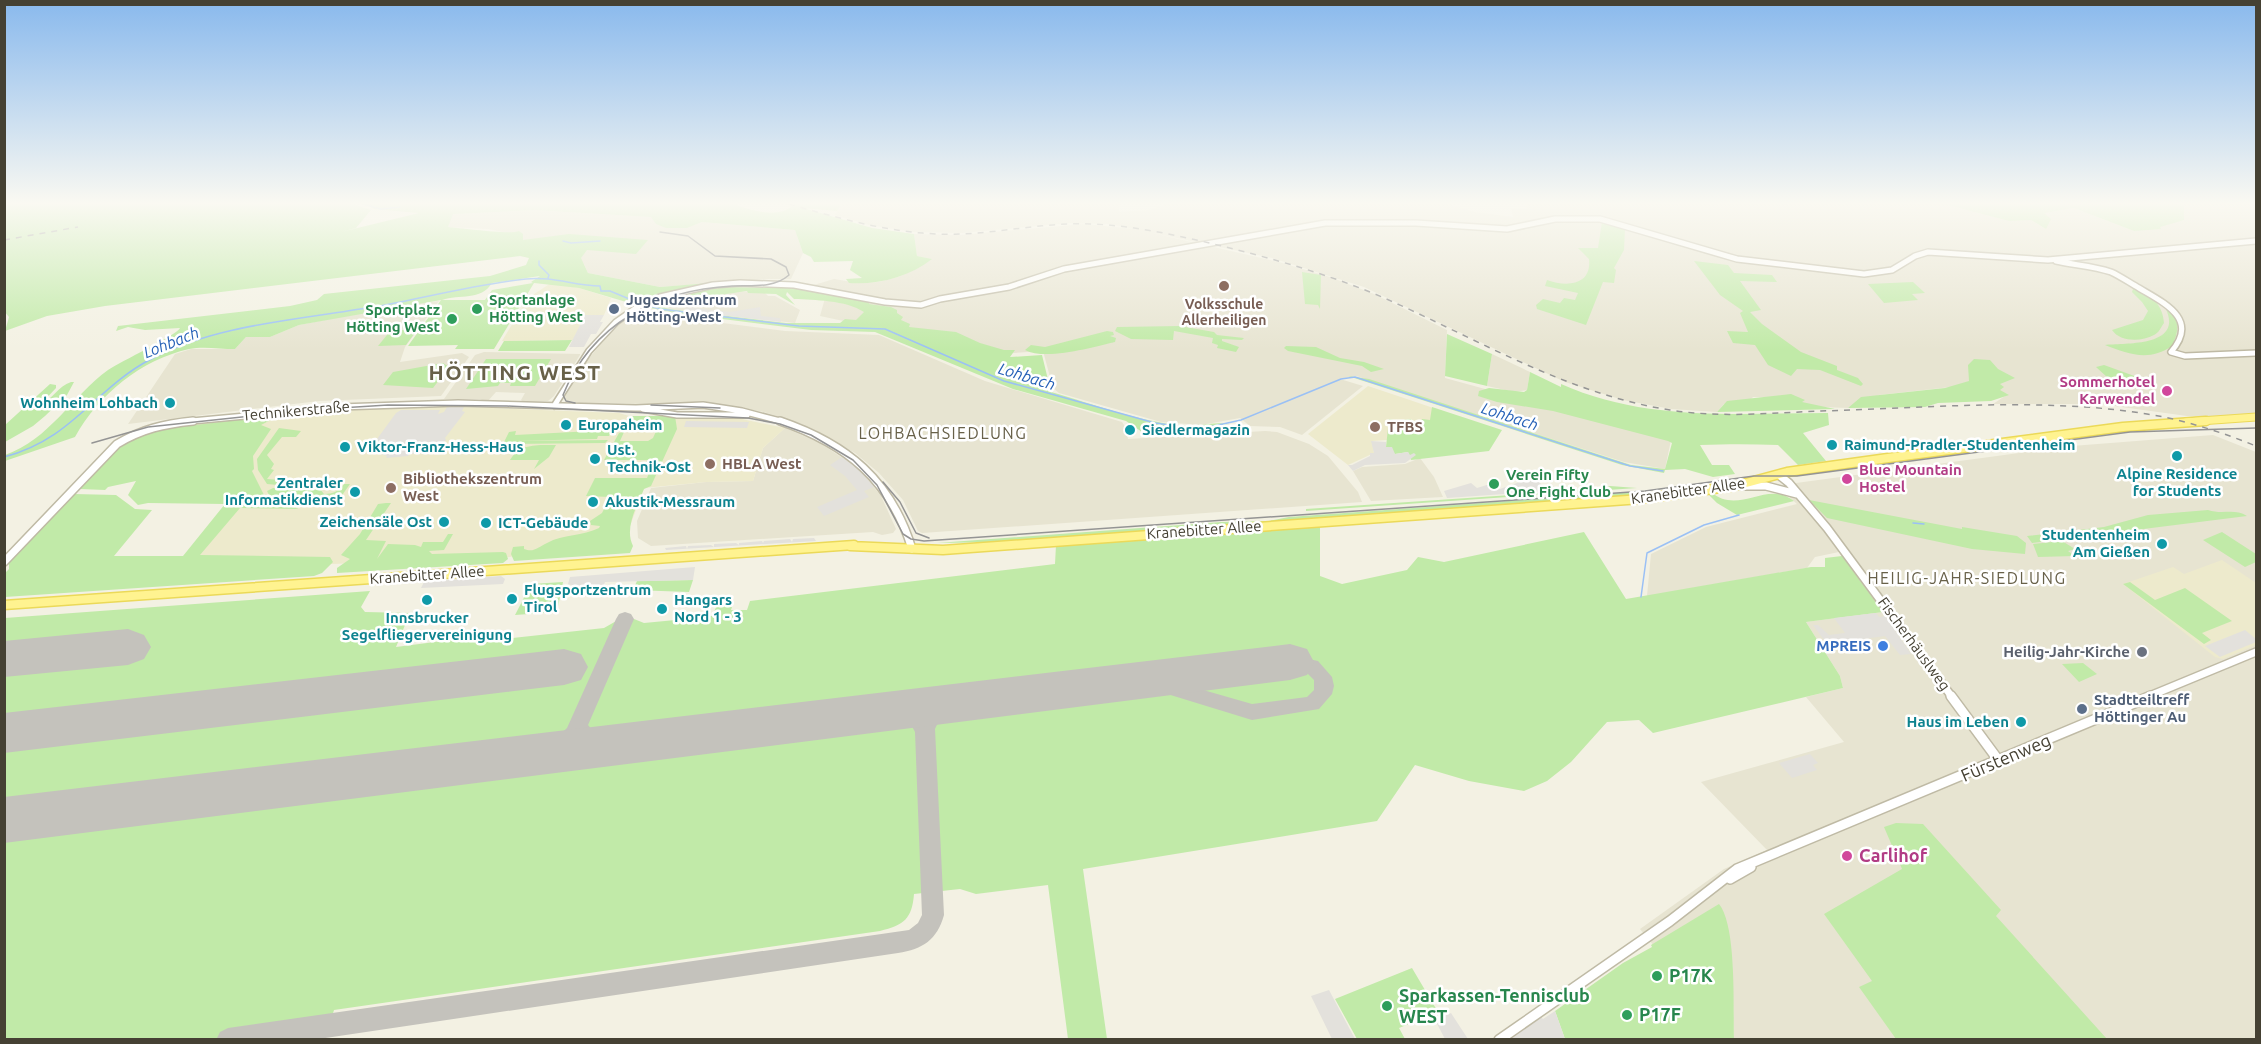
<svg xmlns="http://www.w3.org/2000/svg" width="2261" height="1044" font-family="Ubuntu,sans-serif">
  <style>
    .residential { fill: #e7e4d1 }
    .education { fill: #edeacc }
    .green { fill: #c1eaa8; fill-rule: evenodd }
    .parking { fill: #e3e1dc }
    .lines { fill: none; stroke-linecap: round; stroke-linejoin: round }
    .stream { stroke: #9ac0f5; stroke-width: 1.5 }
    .taxiway { fill: #c4c2bc; fill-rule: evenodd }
    .runway { fill: #c4c2bc; fill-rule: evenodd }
    .minor-far2-casing { stroke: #bfbaa5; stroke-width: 8 }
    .minor-far1-casing { stroke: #bfbaa5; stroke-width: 10 }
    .minor-casing { stroke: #bfbaa5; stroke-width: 12 }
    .major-far1-casing { stroke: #ebd959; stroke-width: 9 }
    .major-casing { stroke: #ebd959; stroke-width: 11 }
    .minor-far2 { stroke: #fff; stroke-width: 5 }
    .minor-far1 { stroke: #fff; stroke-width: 7 }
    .minor { stroke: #fff; stroke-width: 9 }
    .major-far1 { stroke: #fff390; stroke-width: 7 }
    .major { stroke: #fff390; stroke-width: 8 }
    .tram { stroke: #949494; stroke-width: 1.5 }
    .rail { stroke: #949494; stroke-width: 1.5; stroke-dasharray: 6 6; stroke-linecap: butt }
    .education-dot { fill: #8d6e63; stroke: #fff; stroke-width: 2 }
    .leisure-dot { fill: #2e9e5b; stroke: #fff; stroke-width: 2 }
    .service-dot { fill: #5c6f8a; stroke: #fff; stroke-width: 2 }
    .hotel-dot { fill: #d1479c; stroke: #fff; stroke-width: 2 }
    .culture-dot { fill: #0f9aa8; stroke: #fff; stroke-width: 2 }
    .shop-dot { fill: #3f7fe0; stroke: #fff; stroke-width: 2 }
    .worship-dot { fill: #6b7280; stroke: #fff; stroke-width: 2 }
    .labels { text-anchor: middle; stroke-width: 5; stroke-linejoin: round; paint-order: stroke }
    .far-education-label { font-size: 14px; font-weight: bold; fill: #785e54; stroke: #fff }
    .leisure-label { font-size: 15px; font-weight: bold; fill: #27864d; stroke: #fff; text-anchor: start }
    .service-label { font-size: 15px; font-weight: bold; fill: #4e5e75; stroke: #fff; text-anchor: start }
    .hotel-label { font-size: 15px; font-weight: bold; fill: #b23c85; stroke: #fff; text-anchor: end }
    .culture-label { font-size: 15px; font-weight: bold; fill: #0d838f; stroke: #fff; text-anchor: start }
    .street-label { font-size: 15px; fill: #454133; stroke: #fff }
    .education-label { font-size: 15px; font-weight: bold; fill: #785e54; stroke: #fff; text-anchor: start }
    .shop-label { font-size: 15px; font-weight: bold; fill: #366cbe; stroke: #fff; text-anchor: end }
    .worship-label { font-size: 15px; font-weight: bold; fill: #5b616d; stroke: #fff; text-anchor: end }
    .water-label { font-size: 16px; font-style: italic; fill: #2661b7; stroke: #fff }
    .neighbourhood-label { font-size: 16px; letter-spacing: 1.5px; fill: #686149; stroke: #fff }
    .near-street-label { font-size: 18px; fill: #454133; stroke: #fff }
    .near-hotel-label { font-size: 18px; font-weight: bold; fill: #b23c85; stroke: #fff; text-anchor: start }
    .near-leisure-label { font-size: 18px; font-weight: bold; fill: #27864d; stroke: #fff; text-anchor: start }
    .district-label { font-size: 21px; font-weight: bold; letter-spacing: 1.5px; fill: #686149; stroke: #fff }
  </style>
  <rect width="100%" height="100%" fill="#f3f1e3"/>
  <path class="residential" d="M 841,204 L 1119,204 L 1119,212 L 1150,210 L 1166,204 L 1449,204 L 1475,212 L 1513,217 L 1511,208 L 1527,209 L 1526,204 L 1944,204 L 2009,221 L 2031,220 L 2046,229 L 2044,213 L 2074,208 L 2134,231 L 2184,220 L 2184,204 L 2256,204 L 2256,417 L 2187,416 L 2100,404 L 1993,404 L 2008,394 L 1951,387 L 1879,395 L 1848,408 L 1821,407 L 1769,397 L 1753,397 L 1750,400 L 1724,404 L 1717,412 L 1671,409 L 1623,400 L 1565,382 L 1364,287 L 1272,258 L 1110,224 L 1070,223 L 962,233 L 913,232 L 869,225 L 835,215 Z
    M 535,210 L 652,217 L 656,224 L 687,228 L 702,222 L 795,230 L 803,253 L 791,279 L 766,279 L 660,287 L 588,273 L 584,264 L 523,240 L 523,235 L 519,231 L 513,234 L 488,229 L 448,227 L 452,214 Z
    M 1084,224 L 1135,229 L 1279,262 L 1330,277 L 1374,294 L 1447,330 L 1445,378 L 1671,440 L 1665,469 L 1624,462 L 1356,376 L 1340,379 L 1363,386 L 1302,435 L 1280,427 L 1250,426 L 1240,418 L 1201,425 L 1161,422 L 1059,393 L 1053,388 L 1043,351 L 998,354 L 820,316 L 827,291 L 807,287 L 834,279 L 858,283 L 878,282 L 898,277 L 918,268 L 931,259 L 917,256 L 914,234 L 960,235 Z
    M 733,291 L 764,292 L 768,296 L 775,296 L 800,310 L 795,323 L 669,309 L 651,303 L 666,298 L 670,300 Z
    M 439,301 L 405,347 L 400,362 L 462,353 L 469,357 L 441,396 L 319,401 L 128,424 L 175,354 L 191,349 L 235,349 L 246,337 L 270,337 L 299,325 L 401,305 Z
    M 636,312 L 785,331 L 879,335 L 985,381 L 1122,422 L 1126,428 L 1128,439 L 1265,431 L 1277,432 L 1309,444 L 1328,456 L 1358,492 L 1362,502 L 922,533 L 918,531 L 903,500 L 879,473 L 855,453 L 802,424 L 764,412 L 720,405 L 580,403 L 566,400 L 564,395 L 583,365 L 619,323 Z
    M 484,352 L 580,354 L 580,355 L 554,396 L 548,401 L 523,402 L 521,400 L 525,393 L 496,392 L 487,402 L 480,399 L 444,399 L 475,355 Z
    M 1492,354 L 1530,372 L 1527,390 L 1514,392 L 1487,386 Z
    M 785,428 L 820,443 L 859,469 L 881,496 L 896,529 L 893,533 L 882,535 L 873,532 L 651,546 L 638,538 L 637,521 L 651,488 L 706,482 L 753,481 L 763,448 Z
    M 2213,435 L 2256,452 L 2256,1039 L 1734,1039 L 1732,956 L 1654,946 L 1640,929 L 1724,869 L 1767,850 L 1701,782 L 1844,742 L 1806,697 L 1843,688 L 1840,676 L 1806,622 L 1882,612 L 1839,552 L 1815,557 L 1807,568 L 1647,596 L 1651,554 L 1706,527 L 1797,504 L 1787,495 L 1796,483 L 2072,446 Z
    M 1420,458 L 1434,477 L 1443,497 L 1371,501 L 1353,471 L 1362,467 L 1405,464 Z"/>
  <path class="education" d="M 551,283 L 579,288 L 611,298 L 604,315 L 583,315 L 582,323 L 573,340 L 502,341 L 528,298 Z
    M 1368,386 L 1401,397 L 1451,414 L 1414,444 L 1387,440 L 1372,441 L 1374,453 L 1348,465 L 1308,434 Z
    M 436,406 L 619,413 L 629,416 L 737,418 L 785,428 L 763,448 L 753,481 L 706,482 L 644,488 L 630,526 L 510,557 L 333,564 L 185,561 L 236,504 L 157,460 L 188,425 L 347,409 Z
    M 2222,560 L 2256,583 L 2256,645 L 2223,659 L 2215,657 L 2123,584 L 2173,567 L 2184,574 Z"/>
  <path class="green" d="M 5,204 L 353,204 L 371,210 L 356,228 L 341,232 L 419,213 L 374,209 L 365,204 L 733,204 C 750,210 778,219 792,206 L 785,204 L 841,204 L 837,211 L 803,208 L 872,228 L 914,234 L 917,256 L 932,259 C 909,277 878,285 849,283 L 846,279 L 862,278 L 850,270 L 853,261 L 814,262 L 811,257 L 803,253 L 795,230 L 702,222 L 687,228 L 666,228 L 656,224 L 651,217 L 535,210 L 453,214 L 448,227 C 461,228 511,235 519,231 L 523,234 L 523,240 L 569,234 L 648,240 L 636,254 L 587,250 L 581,258 L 588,273 L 660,287 L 721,282 L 677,290 L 633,304 L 579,288 L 534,283 L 494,349 L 455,349 L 458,345 L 408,346 L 441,300 L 299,325 L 270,337 L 246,337 L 235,349 C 220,349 203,346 189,349 C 141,360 99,394 75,437 L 5,461 L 5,455 C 49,440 72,396 108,370 C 121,361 176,336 180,328 L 145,330 L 128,327 L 116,331 L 118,326 L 290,306 L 317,300 L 324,294 L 490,276 L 526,265 L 529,258 L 520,256 L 105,306 L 47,316 L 5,331 L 9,317 L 4,311 ZM 540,276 L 531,282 L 533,283 L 492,290 L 485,300 L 442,300 C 459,294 481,301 492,283 Z
    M 1944,204 L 2184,204 L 2184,220 L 2160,227 L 2161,229 L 2134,231 L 2074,208 L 2044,213 L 2051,219 L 2046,229 L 2031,220 L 2009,221 Z
    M 1602,222 L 1625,228 L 1624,250 L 1614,268 L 1616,270 L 1614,283 L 1603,282 L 1586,325 L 1537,309 L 1536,305 L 1543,299 L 1560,303 L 1564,298 L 1575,300 L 1578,293 L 1545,286 L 1547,280 C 1566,287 1592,286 1589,259 L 1578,248 L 1598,248 Z
    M 1694,261 L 1728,265 L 1734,273 L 1772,275 L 1777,282 L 1740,281 L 1761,310 L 1750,312 L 1762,324 L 1801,352 L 1837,366 L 1837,370 L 1858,378 L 1863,384 L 1861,386 L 1820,370 L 1797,369 L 1791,376 L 1768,365 L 1755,345 L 1733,343 L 1727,331 L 1748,332 L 1740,313 L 1743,311 L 1720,295 Z
    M 1302,272 L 1321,275 L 1320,309 L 1318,305 L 1305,304 Z
    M 1913,282 L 1925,293 L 1912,294 L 1918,300 L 1884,303 L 1868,284 Z
    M 791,285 L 871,298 L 869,304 L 891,307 L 897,310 L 897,313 L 903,317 L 901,320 L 910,324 L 909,327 L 956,332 L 980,343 L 1004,350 L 1015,350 L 1010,357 L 1042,355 L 1051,392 C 1093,404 1143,423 1187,426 C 1199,427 1218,420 1228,425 L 1223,427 L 1222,431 L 1152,436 L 1145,434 L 1126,421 L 1013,389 L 875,332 L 811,330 L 675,313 L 645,307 L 651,303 L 669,309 L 786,323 L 840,323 L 845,319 L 856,320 L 864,312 C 846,300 814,300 794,299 L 787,292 L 786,295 L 795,305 L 776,294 L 748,293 L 747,291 C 733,293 677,302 667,298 L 723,287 L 786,288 Z
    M 2133,289 C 2151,293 2163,305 2164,323 C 2161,327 2159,333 2154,335 C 2141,342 2120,342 2112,330 L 2143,320 L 2148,311 L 2142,302 L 2132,292 Z
    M 2140,289 C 2165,303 2188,314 2172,346 C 2149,362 2128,354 2105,345 C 2127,343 2185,347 2165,307 Z
    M 1180,326 L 1214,332 L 1217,335 L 1244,338 L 1242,340 L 1222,339 L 1222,341 L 1239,347 L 1236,352 L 1217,348 L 1218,345 L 1212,343 L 1213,338 L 1174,331 L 1173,340 L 1131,339 L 1115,331 L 1117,327 Z
    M 391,330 L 417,330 L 406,345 L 378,346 Z
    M 1107,331 L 1113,332 L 1114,335 L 1110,336 L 1116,338 L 1115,342 C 1093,347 1046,361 1025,350 L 1031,345 L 1045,347 Z
    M 1447,334 L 1492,354 L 1487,386 L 1445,376 Z
    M 572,340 L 565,351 L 498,351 L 504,341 Z
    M 1286,346 L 1316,347 L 1340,358 L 1364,362 L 1384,369 L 1371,372 L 1362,366 L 1288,351 L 1284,348 Z
    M 486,359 L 551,359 L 535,386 L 510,386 L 511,383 L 500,383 L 498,386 L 466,389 Z
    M 1974,359 L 1990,360 L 1998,369 L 2015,378 L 2000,384 L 2004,387 L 2000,390 L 2009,395 L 1991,401 L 1938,403 L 1925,407 L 1848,408 L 1861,397 L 1945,388 L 1969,381 L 1968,365 Z
    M 443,363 L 449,367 L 433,388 L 383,385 L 393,372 Z
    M 2104,365 L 2151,382 L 2148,386 L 2115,381 L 2112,385 L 2101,380 L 2084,381 L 2084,386 L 2082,386 L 2066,380 L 2108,378 L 2096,367 Z
    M 1530,372 L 1561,387 L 1561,384 C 1646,422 1737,413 1828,413 L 1829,425 L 1803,433 L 1826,461 L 1798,465 L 1778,445 C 1752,444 1727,444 1700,445 L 1712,465 L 1729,465 L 1735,474 L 1713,477 L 1685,469 L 1665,470 L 1664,473 L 1622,465 L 1348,376 L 1369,379 L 1631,465 L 1665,469 L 1672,443 L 1668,441 L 1553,411 L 1497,402 L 1478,396 L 1479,391 L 1489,388 L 1524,392 L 1527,390 Z
    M 71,382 L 74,382 L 67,395 L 45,416 L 33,426 L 5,442 L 5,425 L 50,384 L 56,385 L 56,388 L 41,404 C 53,399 58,386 71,382 Z
    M 1791,394 L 1805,400 L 1802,402 L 1835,409 L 1717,412 L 1727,401 Z
    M 1432,407 L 1502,430 L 1489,451 L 1411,460 L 1408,452 L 1395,454 L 1386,447 L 1389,419 L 1397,421 L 1411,419 L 1410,427 L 1419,428 L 1422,419 L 1430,420 Z
    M 280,415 L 261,425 L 271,429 L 253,456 L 254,469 L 252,471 L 266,499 L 299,509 L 240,508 L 200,555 L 330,557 L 333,562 L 322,573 L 314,576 L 5,597 L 4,574 L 9,569 L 9,562 L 74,494 L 116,495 L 135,509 L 152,510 L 114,556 L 183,556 L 225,504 L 148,503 L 138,505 L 128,495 L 136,481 L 108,487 L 105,490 L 80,489 L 124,442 L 145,431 Z
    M 629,416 L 675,416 L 677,429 L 651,486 L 644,489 C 637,506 624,528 633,546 L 630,553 L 514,561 L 511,554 L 513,547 L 524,546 L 524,549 C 534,553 538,547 547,543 C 563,534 583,536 599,528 L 600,526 L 591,525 L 590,521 L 602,513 L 610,497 L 586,496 L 595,478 L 647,478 L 654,460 L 604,460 L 619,433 L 624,432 L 620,441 L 648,441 L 653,438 L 658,427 L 622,426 Z
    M 279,428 L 301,431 L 296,437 L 282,437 L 267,455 L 274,464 L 271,469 L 274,470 L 267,479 L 281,480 L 278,484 L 290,484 L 289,486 L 267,484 L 258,470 L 257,459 Z
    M 612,430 L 609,436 L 598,436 L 597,439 L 512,441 L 608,440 L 605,443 L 503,444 L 509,432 L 516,431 L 515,435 Z
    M 556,445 L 549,457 L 534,469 L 539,460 L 510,460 C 520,443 538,445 556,445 Z
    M 344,484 L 350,484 L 340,498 C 310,499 301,513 269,495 L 267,491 L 273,488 L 320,489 L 324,494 C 333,494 339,491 344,484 Z
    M 1610,486 L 1637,488 L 1306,511 L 1306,509 L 1599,489 Z
    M 1634,492 L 1637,493 L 1634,495 L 1004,542 L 937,543 L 1221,522 L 1269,521 L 1289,517 Z
    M 1711,492 C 1739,516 1767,479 1794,501 L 1737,515 L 1717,503 L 1707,493 Z
    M 1809,500 L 1962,529 L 1962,527 L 2017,536 L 2026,543 L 2025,554 L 1972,549 L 1827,518 Z
    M 386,503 L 391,503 L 366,540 L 386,541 L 377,559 L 388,544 L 415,545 L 421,547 L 423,542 L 443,542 L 448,534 L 453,534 L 444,550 L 429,551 L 432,554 L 503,552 L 506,553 L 508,559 L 503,563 L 337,573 L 337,568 L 350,559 L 341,555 L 360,534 L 378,504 Z
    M 2208,510 C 2222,515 2235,508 2247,516 L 2032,543 L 2027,536 L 2104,527 L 2148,515 Z
    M 1320,526 L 1320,576 L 1342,584 L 1407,570 L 1418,557 L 1444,562 L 1584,532 L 1626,599 L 1811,567 L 1825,567 L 1825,558 L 1842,556 L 1883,612 L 1806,622 L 1840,676 L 1843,688 L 1653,733 L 1639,720 L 1607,722 L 1571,762 L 1547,781 L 1524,791 L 1469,781 L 1415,765 L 1377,821 L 1083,869 L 1107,1039 L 1068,1039 L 1048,885 L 976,894 L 960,889 L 914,894 C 912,919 904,925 880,931 L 334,1010 L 325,1039 L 5,1040 L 5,618 L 370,591 L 361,607 L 365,612 L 410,613 L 396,647 L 505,633 L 503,639 L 604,628 L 618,620 L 625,619 L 634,619 L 644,623 L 686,619 L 692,616 L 713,616 L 717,604 L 729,604 L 728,607 L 732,607 L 731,610 L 747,610 L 750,601 L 1055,564 L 1056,545 Z
    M 2222,532 L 2256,554 L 2256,562 L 2245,567 L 2203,540 Z
    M 2062,541 L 2075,549 L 2068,551 L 2075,556 L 2038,557 L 2033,544 Z
    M 693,580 L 689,592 L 633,590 L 637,581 Z
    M 563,582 L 557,612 L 515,615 L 531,584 Z
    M 2130,582 L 2155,600 L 2185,588 L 2232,621 L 2202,633 L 2211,640 L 2204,644 L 2123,584 Z
    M 2083,663 L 2097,674 L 2079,682 L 2062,664 Z
    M 1896,823 L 1923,824 L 2001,910 L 1996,916 L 2107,1039 L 1896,1039 L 1859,987 L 1872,981 L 1824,914 L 1902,869 L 1884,827 Z
    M 1719,904 C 1737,926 1733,1007 1734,1039 L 1565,1039 L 1555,1011 L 1623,963 L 1652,947 L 1651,945 Z
    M 1412,968 L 1438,1012 L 1399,1028 L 1405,1039 L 1357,1039 L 1335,999 Z"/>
  <path class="parking" d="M 687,307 L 730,312 L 760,307 L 761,316 L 780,318 L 781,322 L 684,311 Z
    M 583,315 L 604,315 L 600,322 L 603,322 L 596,334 L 591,334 L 584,347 L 569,347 L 581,323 L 578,323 Z
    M 447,407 L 464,407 L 462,411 L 465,412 L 445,438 L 446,440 L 437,453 L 410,454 L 408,456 L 386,458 L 387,456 L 369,450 L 396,413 L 401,410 L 440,410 L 438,414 L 444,412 Z
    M 686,421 L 749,422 L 747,428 L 684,427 Z
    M 1371,441 L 1386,442 L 1386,447 L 1392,447 L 1395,454 L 1408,452 L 1410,455 L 1414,453 L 1416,455 L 1405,463 L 1365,465 L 1353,471 L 1348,465 L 1352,465 L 1370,456 L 1370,453 L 1374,453 Z
    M 842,457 L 859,470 L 874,487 L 864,491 L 869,497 L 824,516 L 817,507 L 857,490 L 845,476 L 830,465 Z
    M 1534,477 L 1548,491 L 1447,498 L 1444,491 L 1471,483 L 1477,488 L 1490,484 L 1494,488 L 1500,489 Z
    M 814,538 L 816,541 L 666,550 L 665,548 L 686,546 L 687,549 L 688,546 L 711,545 L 714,547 L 714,544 L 736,543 L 739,545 L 739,543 L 762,541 L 763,543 L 764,541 L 790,539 L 792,542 L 793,539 Z
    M 695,567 L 693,580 L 605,582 L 602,590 L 586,590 L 568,584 L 570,577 Z
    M 501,576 L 505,579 L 503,584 L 421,588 L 424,582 Z
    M 1876,613 L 1879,617 L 1885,616 L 1911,654 L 1900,655 L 1885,636 L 1827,644 L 1813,625 L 1818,625 L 1829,635 L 1845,633 L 1834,618 Z
    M 2245,630 L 2256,639 L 2256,642 L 2220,657 L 2205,646 Z
    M 1810,754 L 1818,763 L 1813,765 L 1817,770 L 1792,778 L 1779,763 Z
    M 1329,990 L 1355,1039 L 1332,1039 L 1311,996 Z
    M 1555,1011 L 1565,1039 L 1509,1039 L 1541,1017 L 1543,1019 Z
    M 1451,1013 L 1468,1039 L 1445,1039 L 1435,1020 Z"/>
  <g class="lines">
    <path class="stream" d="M 363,204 L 381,209 L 400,207
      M 563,241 L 571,243 L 600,241
      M 539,261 L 539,265 L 549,275 L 548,278
      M 647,305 L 660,309 L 799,326 L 885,329 L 1004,381 L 1155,423 L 1183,427 L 1214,426 L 1241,420 L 1341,379 L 1355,377 L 1630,466 L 1663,471
      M 380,306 C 428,297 478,284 526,279 C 553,276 575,286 600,286 L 601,291 L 610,291 L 639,303
      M 4,457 C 73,439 94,389 151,359 C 217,324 299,320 372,307
      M 1913,523 L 1924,524
      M 1641,597 L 1647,553 L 1704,525 L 1739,515"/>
    <path class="taxiway" d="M 625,612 L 631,614 L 634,619 L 588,725 L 597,736 L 624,739 L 627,745 L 624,751 C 609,756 590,753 578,743 C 567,753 547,766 531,761 L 528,755 L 531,749 L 553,741 L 567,728 L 616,619 L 619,614 Z
      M 1290,655 L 1318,661 L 1332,677 L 1334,686 L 1332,694 L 1319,709 L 1252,720 L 1151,689 L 1129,686 L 1127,681 L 1129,676 L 1151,675 L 1252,704 L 1307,697 L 1314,690 L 1314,680 L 1306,672 L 1283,667 L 1281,662 L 1283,657 Z
      M 956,696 L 963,699 L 966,704 C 959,716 942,712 935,729 L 944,915 C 937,940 923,949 898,953 L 312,1040 L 216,1040 L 220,1032 L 228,1028 L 909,930 L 918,923 L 922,915 L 915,732 C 909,717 896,721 882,716 L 879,711 L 882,706 C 896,701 912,705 923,713 L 934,704 Z"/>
    <path class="runway" d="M 128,629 L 144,635 L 151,647 L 144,659 L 128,665 L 4,677 L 4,641 Z
      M 1290,644 L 1307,649 L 1314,662 L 1307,675 L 1290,680 L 4,843 L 4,797 Z
      M 564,649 L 581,654 L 588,667 L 581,680 L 564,685 L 4,753 L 4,713 Z"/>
    <defs>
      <path id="minor-far2" d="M 2056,261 C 2074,265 2094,266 2111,272 C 2120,276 2130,283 2139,288 C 2164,303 2200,319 2171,352 L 2185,356 L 2256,353
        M 554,406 L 589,351 L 616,322 L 636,308 L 660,297 L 713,285 L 740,283 L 794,285 L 885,302 L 921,305 L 940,299 L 1009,287 L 1064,269 L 1325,223 L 1416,223 L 1507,229 L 1555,219 L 1600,219 L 1737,259 L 1864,274 L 1892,270 L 1915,256 L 1928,252 L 2048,260 L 2256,241
        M 643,409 L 677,415 L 747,415
        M 181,422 L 340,407 L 458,403 L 636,408 L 703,405 L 742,411 L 784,422"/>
      <path id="minor-far1" d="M 780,421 C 847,444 891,480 912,549
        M 1779,475 L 1789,483 L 1827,528 L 1952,697
        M 1737,486 L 1766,486 L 1797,494
        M 4,562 L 117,444 C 142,429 164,424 193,421
        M 2147,697 L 2256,652"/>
      <path id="minor" d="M 1951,696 L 1999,761
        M 1730,879 L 1751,867
        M 1499,1040 L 1670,921 L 1737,869 L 2151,696"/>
      <path id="major-far1" d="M 2186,422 L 2256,417"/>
      <path id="major" d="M 850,546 L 943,550 L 1641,499 L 1735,486 L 1787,472 L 1888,458 L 2123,427 L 2206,421
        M 4,605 L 854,545"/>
    </defs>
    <use href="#minor-far2" class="minor-far2-casing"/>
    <use href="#minor-far1" class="minor-far1-casing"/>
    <use href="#minor" class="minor-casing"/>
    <use href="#major-far1" class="major-far1-casing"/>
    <use href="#major" class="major-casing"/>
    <use href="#minor-far2" class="minor-far2"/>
    <use href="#minor-far1" class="minor-far1"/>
    <use href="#minor" class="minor"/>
    <use href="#major-far1" class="major-far1"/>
    <use href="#major" class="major"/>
    <path class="tram" d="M 575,403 L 566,401 L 563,395 C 592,323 658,290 732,286 C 751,285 773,289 789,275 L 786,267 L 771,259 L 715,256 L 688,236 L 660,232
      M 651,405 L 720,408
      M 92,443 L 148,427 L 308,410 L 388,405 L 507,406 L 748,418 L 780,424 L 811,435 L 853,460 L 877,485 L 903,534 L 911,539 L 924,541 L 1645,491 L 1754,476 L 1797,476 L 2130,432 L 2256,428
      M 883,482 L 900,502 L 916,533 L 929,538"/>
    <path class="rail" d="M 789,204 C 838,218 887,232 937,234 C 981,236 1023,226 1066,224 C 1111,222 1157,231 1201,241 C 1260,255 1319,271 1375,294 C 1473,336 1563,393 1670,410 C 1720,418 1772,413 1821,411 C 1928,408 2042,397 2147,414 C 2185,420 2221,432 2256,446
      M 4,240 L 78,227"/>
  </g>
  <linearGradient id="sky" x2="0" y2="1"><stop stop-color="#89b9ed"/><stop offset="0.58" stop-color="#faf9f2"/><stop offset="1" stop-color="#faf9f2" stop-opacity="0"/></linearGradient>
  <rect width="2261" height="350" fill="url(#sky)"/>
  <g class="education-dot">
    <circle cx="1224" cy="286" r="6"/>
    <circle cx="1375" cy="427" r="6"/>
    <circle cx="710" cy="464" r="6"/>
    <circle cx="391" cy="488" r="6"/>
  </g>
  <g class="leisure-dot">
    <circle cx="477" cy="309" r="6"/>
    <circle cx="452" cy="319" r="6"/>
    <circle cx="1494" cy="484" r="6"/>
    <circle cx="1657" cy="976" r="6"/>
    <circle cx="1387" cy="1006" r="6"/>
    <circle cx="1627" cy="1015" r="6"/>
  </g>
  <g class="service-dot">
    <circle cx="614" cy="309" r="6"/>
    <circle cx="2082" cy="709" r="6"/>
  </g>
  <g class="hotel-dot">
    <circle cx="2167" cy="391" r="6"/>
    <circle cx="1847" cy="479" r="6"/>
    <circle cx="1847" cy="856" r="6"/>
  </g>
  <g class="culture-dot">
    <circle cx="170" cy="403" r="6"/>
    <circle cx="566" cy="425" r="6"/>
    <circle cx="1130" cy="430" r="6"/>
    <circle cx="1832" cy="445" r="6"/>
    <circle cx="345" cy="447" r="6"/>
    <circle cx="2177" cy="456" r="6"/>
    <circle cx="595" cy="459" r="6"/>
    <circle cx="355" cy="492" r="6"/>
    <circle cx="593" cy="502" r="6"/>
    <circle cx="444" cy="522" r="6"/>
    <circle cx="486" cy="523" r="6"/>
    <circle cx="2162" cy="544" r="6"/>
    <circle cx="512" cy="599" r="6"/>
    <circle cx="427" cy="600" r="6"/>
    <circle cx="662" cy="609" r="6"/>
    <circle cx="2021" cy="722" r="6"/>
  </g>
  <circle class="shop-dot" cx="1883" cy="646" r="6"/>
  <circle class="worship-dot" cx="2142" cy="652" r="6"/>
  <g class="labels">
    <g class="far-education-label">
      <text x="1224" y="309">Volksschule<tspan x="1224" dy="16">Allerheiligen</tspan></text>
    </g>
    <g class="leisure-label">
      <text x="489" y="305">Sportanlage<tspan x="489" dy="17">Hötting West</tspan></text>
      <text x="440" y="315" text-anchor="end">Sportplatz<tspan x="440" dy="17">Hötting West</tspan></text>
      <text x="1506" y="480">Verein Fifty<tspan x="1506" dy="17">One Fight Club</tspan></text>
    </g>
    <g class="service-label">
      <text x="626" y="305">Jugendzentrum<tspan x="626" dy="17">Hötting-West</tspan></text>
      <text x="2094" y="705">Stadtteiltreff<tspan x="2094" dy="17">Höttinger Au</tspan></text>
    </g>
    <g class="hotel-label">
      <text x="2155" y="387">Sommerhotel<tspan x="2155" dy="17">Karwendel</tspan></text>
      <text x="1859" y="475" text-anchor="start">Blue Mountain<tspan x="1859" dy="17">Hostel</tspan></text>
    </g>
    <g class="culture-label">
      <text x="158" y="408" text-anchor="end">Wohnheim Lohbach</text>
      <text x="578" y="430">Europaheim</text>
      <text x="1142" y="435">Siedlermagazin</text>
      <text x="1844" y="450">Raimund-Pradler-Studentenheim</text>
      <text x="357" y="452">Viktor-Franz-Hess-Haus</text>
      <text x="607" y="455">Ust.<tspan x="607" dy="17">Technik-Ost</tspan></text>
      <text x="2177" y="479" text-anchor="middle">Alpine Residence<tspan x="2177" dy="17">for Students</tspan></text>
      <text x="343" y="488" text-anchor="end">Zentraler<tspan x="343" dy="17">Informatikdienst</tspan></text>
      <text x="605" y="507">Akustik-Messraum</text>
      <text x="432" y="527" text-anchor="end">Zeichensäle Ost</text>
      <text x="498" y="528">ICT-Gebäude</text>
      <text x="2150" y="540" text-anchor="end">Studentenheim<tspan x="2150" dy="17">Am Gießen</tspan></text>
      <text x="524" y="595">Flugsportzentrum<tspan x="524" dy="17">Tirol</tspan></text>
      <text x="674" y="605">Hangars<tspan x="674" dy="17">Nord 1 - 3</tspan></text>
      <text x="427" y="623" text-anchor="middle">Innsbrucker<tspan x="427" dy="17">Segelfliegervereinigung</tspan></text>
      <text x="2009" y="727" text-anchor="end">Haus im Leben</text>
    </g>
    <g class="street-label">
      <text transform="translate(296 411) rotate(-5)" y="5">Technikerstraße</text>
      <text transform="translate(1688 491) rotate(-8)" y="5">Kranebitter Allee</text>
      <text transform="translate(1204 530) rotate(-4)" y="5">Kranebitter Allee</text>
      <text transform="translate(427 575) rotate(-4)" y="5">Kranebitter Allee</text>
      <text transform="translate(1914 644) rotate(54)" y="5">Fischerhäuslweg</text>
    </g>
    <g class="education-label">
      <text x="1387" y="432">TFBS</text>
      <text x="722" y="469">HBLA West</text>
      <text x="403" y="484">Bibliothekszentrum<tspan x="403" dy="17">West</tspan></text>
    </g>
    <g class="shop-label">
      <text x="1871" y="651">MPREIS</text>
    </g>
    <g class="worship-label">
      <text x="2130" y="657">Heilig-Jahr-Kirche</text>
    </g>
    <g class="water-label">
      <text transform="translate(171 342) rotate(-22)" y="6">Lohbach</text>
      <text transform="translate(1027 376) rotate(17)" y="6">Lohbach</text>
      <text transform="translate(1510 416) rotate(18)" y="6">Lohbach</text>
    </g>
    <g class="neighbourhood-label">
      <text x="943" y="439">LOHBACHSIEDLUNG</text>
      <text x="1967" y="584">HEILIG-JAHR-SIEDLUNG</text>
    </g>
    <g class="near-street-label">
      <text transform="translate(2006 758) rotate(-23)" y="6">Fürstenweg</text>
    </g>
    <g class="near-hotel-label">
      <text x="1859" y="862">Carlihof</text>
    </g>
    <g class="near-leisure-label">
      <text x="1669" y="982">P17K</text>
      <text x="1399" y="1002">Sparkassen-Tennisclub<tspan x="1399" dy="21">WEST</tspan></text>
      <text x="1639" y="1021">P17F</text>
    </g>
    <g class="district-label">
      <text x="515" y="380">HÖTTING WEST</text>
    </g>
  </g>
  <rect width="2261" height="1044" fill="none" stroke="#454133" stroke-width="12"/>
</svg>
